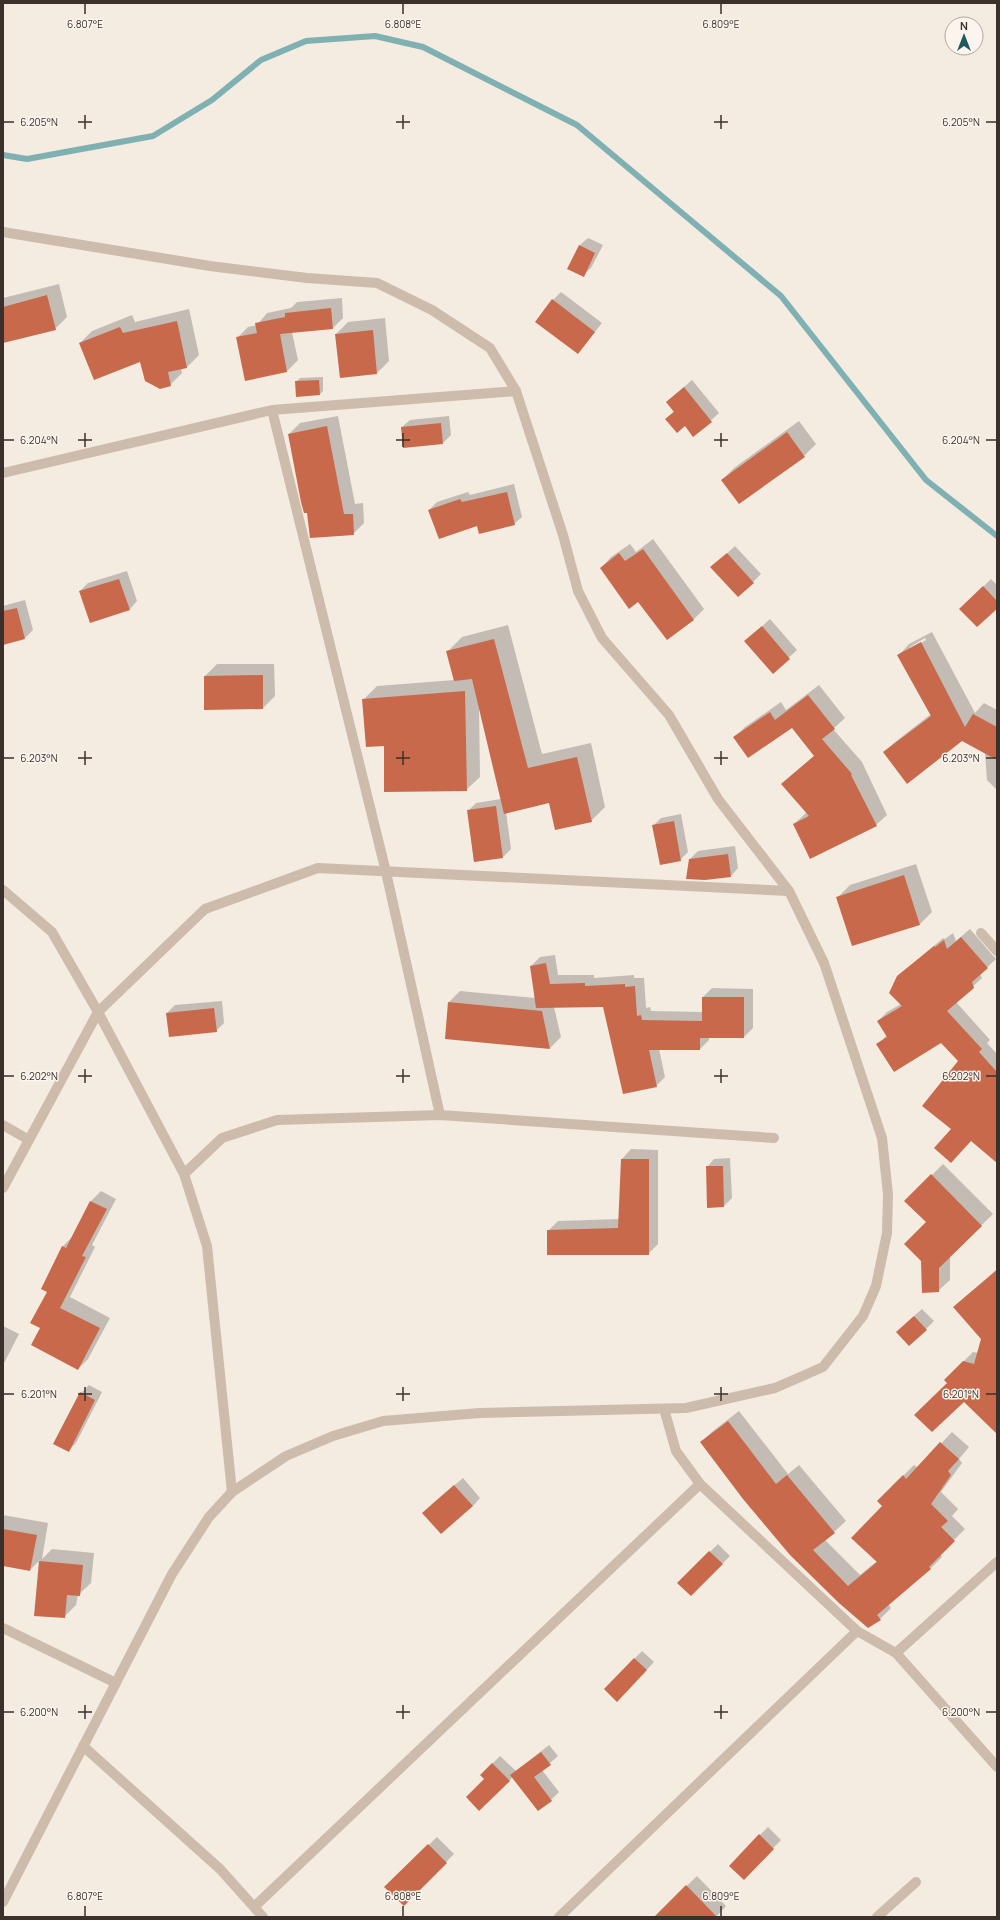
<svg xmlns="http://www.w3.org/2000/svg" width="1000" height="1920" font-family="Manrope,sans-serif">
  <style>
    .shadow { fill: #0003; fill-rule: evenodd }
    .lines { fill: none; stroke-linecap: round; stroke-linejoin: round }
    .stream { stroke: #7fb0b2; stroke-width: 6 }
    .building { fill: #c8694b }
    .minor { stroke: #cdbbac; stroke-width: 10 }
    .tertiary { stroke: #cdbbac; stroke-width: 10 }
    .ticks { fill: none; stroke: #3b302b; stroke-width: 1.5 }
    .ticks-label { font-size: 10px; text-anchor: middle; fill: #3b302b; stroke: #fbf5ee; stroke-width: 3; stroke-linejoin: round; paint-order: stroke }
  </style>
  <rect width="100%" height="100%" fill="#f4ebe1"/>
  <path class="shadow" d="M 588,238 L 603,245 L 591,268 L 583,275 L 569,268 L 580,245 Z
    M 59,284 L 67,317 L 55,329 L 3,342 L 3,298 Z
    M 561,292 L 602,323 L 578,353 L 553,300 Z
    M 342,298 L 343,318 L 333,328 L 292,332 L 298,360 L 287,371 L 245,379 L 237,338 L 248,327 L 257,325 L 267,313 L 291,308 L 297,302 Z
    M 189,309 L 199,355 L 187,367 L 181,368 L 182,373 L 170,385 L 141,361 L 80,343 L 92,331 L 132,315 L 135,322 Z
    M 385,318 L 389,361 L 377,373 L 340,377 L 336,334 L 348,322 Z
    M 323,377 L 323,391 L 320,394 L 296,382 L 300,378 Z
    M 692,380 L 719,413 L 694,436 L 685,425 L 666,419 L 674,411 L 667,402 Z
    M 338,416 L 355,504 L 363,503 L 364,523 L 353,534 L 308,511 L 289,434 L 300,423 Z
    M 449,416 L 451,435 L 443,443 L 402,427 L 410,420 Z
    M 799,421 L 816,444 L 804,456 L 722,480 L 734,468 Z
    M 514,484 L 522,517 L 514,524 L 429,510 L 437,502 L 468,492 L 470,495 Z
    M 653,539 L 704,609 L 694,619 L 667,639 L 639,601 L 601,568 L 611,557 L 630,544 L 636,552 Z
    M 735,546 L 761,574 L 753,582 L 720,560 Z
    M 127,571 L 137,601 L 130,609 L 80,591 L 88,583 Z
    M 991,579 L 997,585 L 997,607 L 961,609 Z
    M 25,600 L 33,630 L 25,638 L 3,644 L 3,606 Z
    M 770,619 L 797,650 L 773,672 L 746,641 Z
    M 508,625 L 542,754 L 591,743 L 605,807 L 591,821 L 550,802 L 506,812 L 511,849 L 503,857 L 474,861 L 468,811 L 476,803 L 501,799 L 479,707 L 480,777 L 466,790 L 385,745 L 363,700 L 377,686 L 455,680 L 448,651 L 462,637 Z
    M 932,632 L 975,713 L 984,703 L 997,710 L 997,790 L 987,780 L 985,753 L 962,740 L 884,752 L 895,742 L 931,714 L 899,655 L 909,644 ZM 925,638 L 926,640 L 910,649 L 910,647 Z
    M 217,664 L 274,664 L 275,696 L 263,708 L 205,676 Z
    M 819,685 L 845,718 L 833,729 L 862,762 L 887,815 L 876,825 L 794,824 L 807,812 L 782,784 L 815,755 L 792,726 L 734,738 L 745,727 L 781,702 L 786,710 Z
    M 681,814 L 688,852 L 680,860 L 653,826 L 661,818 Z
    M 735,846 L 738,868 L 731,876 L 690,859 L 698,851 Z
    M 916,864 L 932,912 L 920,924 L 838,897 L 850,885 Z
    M 970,929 L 996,959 L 980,974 L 982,978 L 956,1002 L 990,1040 L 987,1043 L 997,1054 L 997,1155 L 953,1129 L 959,1061 L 941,1042 L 878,1044 L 887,1035 L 878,1021 L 887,1012 L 901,1004 L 898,977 L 943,938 L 945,939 L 953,933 L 956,941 Z
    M 555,955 L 558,975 L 594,975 L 594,978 L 634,975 L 634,978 L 644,978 L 646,1008 L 650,1007 L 651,1011 L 703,1012 L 703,997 L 712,988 L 753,989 L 753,1028 L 744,1037 L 709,1037 L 709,1040 L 700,1049 L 659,1049 L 665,1077 L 656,1086 L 604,1006 L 554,1007 L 561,1037 L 550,1048 L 449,1002 L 460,991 L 535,998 L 531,966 L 540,957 Z
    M 222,1001 L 224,1023 L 216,1031 L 167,1013 L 175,1005 Z
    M 631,1149 L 658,1150 L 658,1244 L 648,1254 L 548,1231 L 558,1221 L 620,1219 L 622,1159 Z
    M 730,1158 L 732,1198 L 724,1206 L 707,1167 L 714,1159 Z
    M 943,1164 L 993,1214 L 950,1256 L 950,1280 L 938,1291 L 927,1222 L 906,1201 Z
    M 101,1191 L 116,1199 L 92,1245 L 95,1247 L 70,1297 L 110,1318 L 88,1359 L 78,1369 L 41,1327 L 48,1291 L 42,1288 L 63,1246 L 72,1237 L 91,1201 Z
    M 997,1269 L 997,1432 L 945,1380 L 973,1352 L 979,1353 L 983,1339 L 964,1298 Z
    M 922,1309 L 934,1321 L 926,1329 L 905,1324 Z
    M 3,1326 L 19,1334 L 3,1365 Z
    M 89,1385 L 102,1392 L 76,1443 L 68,1451 L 81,1393 Z
    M 739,1411 L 788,1474 L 799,1465 L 846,1521 L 825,1540 L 860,1575 L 877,1561 L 883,1506 L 878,1501 L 914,1465 L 918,1468 L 952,1432 L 969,1447 L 959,1459 L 962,1463 L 941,1492 L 958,1509 L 952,1516 L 965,1529 L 940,1554 L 942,1557 L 931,1568 L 888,1604 L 891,1608 L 880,1619 L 701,1442 L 713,1431 Z
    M 463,1478 L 480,1498 L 473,1506 L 431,1505 Z
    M 3,1515 L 48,1523 L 42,1559 L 52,1549 L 94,1553 L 91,1583 L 78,1595 L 76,1605 L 64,1617 L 35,1615 L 40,1560 L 30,1570 L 3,1565 Z
    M 718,1544 L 730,1556 L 691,1595 L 678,1583 Z
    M 642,1651 L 654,1662 L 625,1693 L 605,1689 Z
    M 549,1745 L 558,1756 L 542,1770 L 559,1792 L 551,1800 L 513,1777 L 479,1810 L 486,1779 L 481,1775 L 500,1756 L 516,1771 Z
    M 768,1827 L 781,1840 L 744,1878 L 760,1835 Z
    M 437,1837 L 454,1854 L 404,1905 L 386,1887 Z
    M 697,1876 L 726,1906 L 716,1917 L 655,1917 Z"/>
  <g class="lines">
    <path class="stream" d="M 3,155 L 27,159 L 153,136 L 212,100 L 261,60 L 306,41 L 375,36 L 423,47 L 577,125 L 781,296 L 926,480 L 997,536"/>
  </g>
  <path class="building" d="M 579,245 L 595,253 L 584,277 L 567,269 Z
    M 47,295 L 56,330 L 3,343 L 3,307 Z
    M 552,299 L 595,332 L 578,354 L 535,322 Z
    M 331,308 L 333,329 L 280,334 L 287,372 L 245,381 L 236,337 L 257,333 L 255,323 L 285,317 L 285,313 Z
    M 177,321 L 187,368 L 168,372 L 171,386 L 160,389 L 145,381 L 140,362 L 94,380 L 79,343 L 120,327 L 123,333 Z
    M 373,330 L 377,374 L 340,378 L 335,334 Z
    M 319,380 L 320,395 L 296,397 L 295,381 Z
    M 684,387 L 712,422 L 693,437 L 685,426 L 677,433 L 665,419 L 674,412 L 666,402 Z
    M 441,423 L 443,444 L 403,448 L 401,427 Z
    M 327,426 L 344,514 L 353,514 L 354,535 L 310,538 L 307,513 L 304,513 L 301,502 L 288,434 Z
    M 787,432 L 805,457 L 739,504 L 721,480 Z
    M 507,492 L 515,525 L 479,534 L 477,526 L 439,539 L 428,510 L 460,499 L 462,502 Z
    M 643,549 L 694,620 L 667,640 L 638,602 L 629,609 L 600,568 L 619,553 L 625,561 Z
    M 727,553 L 754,583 L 738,597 L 710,567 Z
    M 119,579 L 130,610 L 90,623 L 79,591 Z
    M 983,586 L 997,601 L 997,609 L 977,627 L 959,609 Z
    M 17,608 L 25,639 L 3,645 L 3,611 Z
    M 762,626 L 790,659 L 773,674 L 744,641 Z
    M 494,639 L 528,768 L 577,757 L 592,822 L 555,830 L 549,803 L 504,814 L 472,679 L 454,681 L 446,651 Z
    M 921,642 L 965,727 L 973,714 L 997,727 L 997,760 L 962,741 L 907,784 L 883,752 L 931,716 L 897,655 Z
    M 263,675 L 263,709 L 204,710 L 204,676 Z
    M 465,691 L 467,791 L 384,792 L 384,746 L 366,747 L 362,699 Z
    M 808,695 L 835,729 L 822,739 L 852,774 L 851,775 L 877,826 L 810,859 L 793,824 L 809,816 L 781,784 L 814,756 L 792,728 L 748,758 L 733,737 L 770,712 L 775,720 Z
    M 496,806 L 503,858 L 474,862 L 467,810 Z
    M 674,821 L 681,861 L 660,865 L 652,825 Z
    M 728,854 L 731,877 L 705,880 L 686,879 L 689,859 Z
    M 904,875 L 920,925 L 852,946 L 836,897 Z
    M 961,937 L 988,968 L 972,982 L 974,988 L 947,1011 L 982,1049 L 979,1052 L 997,1072 L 997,1163 L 971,1141 L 951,1163 L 934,1148 L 951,1129 L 922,1106 L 958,1061 L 941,1043 L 894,1072 L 876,1044 L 887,1037 L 877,1021 L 902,1006 L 889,993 L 897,976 L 934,946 L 935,947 L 944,940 L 947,949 Z
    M 546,963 L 550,984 L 585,983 L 585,986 L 625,984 L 625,987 L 635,986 L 637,1016 L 641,1015 L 642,1020 L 702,1021 L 702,997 L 744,997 L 744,1038 L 700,1038 L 700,1050 L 649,1050 L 657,1087 L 623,1094 L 603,1007 L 536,1008 L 530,966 Z
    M 448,1002 L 542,1011 L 550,1049 L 445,1039 Z
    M 214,1008 L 217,1032 L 169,1037 L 166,1013 Z
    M 621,1159 L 649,1159 L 649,1255 L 547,1255 L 547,1230 L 618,1228 Z
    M 706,1166 L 723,1166 L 724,1207 L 707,1208 Z
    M 931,1174 L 982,1226 L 939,1268 L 939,1292 L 922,1293 L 921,1261 L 904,1244 L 926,1222 L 904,1201 Z
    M 90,1201 L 107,1209 L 82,1256 L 86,1257 L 60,1308 L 100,1328 L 78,1370 L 31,1345 L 40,1328 L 30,1323 L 47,1292 L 41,1289 L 62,1246 L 66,1248 Z
    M 997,1270 L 997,1434 L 964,1402 L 932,1432 L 914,1415 L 947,1383 L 944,1380 L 963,1361 L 974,1364 L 981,1339 L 953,1307 Z
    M 914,1316 L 927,1330 L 909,1346 L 896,1332 Z
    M 80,1392 L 95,1400 L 69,1452 L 53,1444 Z
    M 728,1421 L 776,1484 L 787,1475 L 835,1533 L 813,1550 L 848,1586 L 877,1562 L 851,1538 L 882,1506 L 877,1501 L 903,1475 L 906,1479 L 940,1442 L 959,1459 L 948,1471 L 951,1475 L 931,1504 L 948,1521 L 941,1527 L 955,1541 L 929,1567 L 931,1569 L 877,1615 L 881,1620 L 868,1628 L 839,1603 L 790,1555 L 743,1499 L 700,1442 Z
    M 454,1485 L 473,1506 L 441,1534 L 422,1513 Z
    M 3,1529 L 37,1535 L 30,1571 L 3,1566 Z
    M 709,1551 L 723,1564 L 691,1596 L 677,1583 Z
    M 39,1561 L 83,1565 L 80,1596 L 67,1595 L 65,1618 L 34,1616 Z
    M 634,1658 L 647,1670 L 617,1702 L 604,1689 Z
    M 541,1752 L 551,1765 L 534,1777 L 552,1801 L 538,1811 L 510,1775 Z
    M 492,1763 L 510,1781 L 479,1811 L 466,1797 L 484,1779 L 480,1775 Z
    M 759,1834 L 774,1849 L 744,1880 L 729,1866 Z
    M 428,1844 L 447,1863 L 404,1906 L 384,1887 Z
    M 686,1885 L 717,1917 L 654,1917 Z"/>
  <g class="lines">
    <path class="minor" d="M 272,410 L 386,872 L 440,1115
      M 3,473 L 272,410 L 516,391
      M 3,890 L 52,932 L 98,1012 L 184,1174 L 207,1246 L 232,1492
      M 981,933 L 997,951
      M 3,1125 L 29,1140
      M 184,1174 L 222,1138 L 277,1120 L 440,1115 L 774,1138
      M 3,1188 L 98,1012 L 205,909 L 318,868 L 789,891
      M 664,1409 L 676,1451 L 700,1484 L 857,1631 L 896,1653 L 997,1562
      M 3,1628 L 116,1683
      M 896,1653 L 997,1767
      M 83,1746 L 220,1869 L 263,1917
      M 254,1907 L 700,1484
      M 559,1917 L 857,1631
      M 877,1917 L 916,1882"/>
    <path class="tertiary" d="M 3,232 L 210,266 L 307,278 L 377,283 L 432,310 L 490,348 L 516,391 L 563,535 L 578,591 L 602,638 L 669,715 L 718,799 L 789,891 L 824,963 L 882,1138 L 888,1194 L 887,1233 L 876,1286 L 863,1316 L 823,1367 L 775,1388 L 686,1408 L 480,1413 L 383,1421 L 333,1436 L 286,1456 L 232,1492 L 209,1517 L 172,1574 L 3,1902"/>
  </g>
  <path class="ticks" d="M 85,4 L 85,14M 403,4 L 403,14M 721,4 L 721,14M 85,115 L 85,129M 403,115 L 403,129M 721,115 L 721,129M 4,122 L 14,122M 78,122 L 92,122M 396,122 L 410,122M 714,122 L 728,122M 986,122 L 996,122M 85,433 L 85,447M 403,433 L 403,447M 721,433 L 721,447M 4,440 L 14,440M 78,440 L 92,440M 396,440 L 410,440M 714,440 L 728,440M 986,440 L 996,440M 85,751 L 85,765M 403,751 L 403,765M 721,751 L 721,765M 4,758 L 14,758M 78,758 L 92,758M 396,758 L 410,758M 714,758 L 728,758M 986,758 L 996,758M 85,1069 L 85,1083M 403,1069 L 403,1083M 721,1069 L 721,1083M 4,1076 L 14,1076M 78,1076 L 92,1076M 396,1076 L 410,1076M 714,1076 L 728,1076M 986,1076 L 996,1076M 85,1387 L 85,1401M 403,1387 L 403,1401M 721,1387 L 721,1401M 4,1394 L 14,1394M 78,1394 L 92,1394M 396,1394 L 410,1394M 714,1394 L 728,1394M 986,1394 L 996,1394M 85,1705 L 85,1719M 403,1705 L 403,1719M 721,1705 L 721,1719M 4,1712 L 14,1712M 78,1712 L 92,1712M 396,1712 L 410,1712M 714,1712 L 728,1712M 986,1712 L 996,1712M 85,1906 L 85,1916M 403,1906 L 403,1916M 721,1906 L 721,1916"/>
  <g class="ticks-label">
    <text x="85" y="28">6.807°E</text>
    <text x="403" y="28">6.808°E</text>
    <text x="721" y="28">6.809°E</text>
    <text x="39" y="126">6.205°N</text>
    <text x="961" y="126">6.205°N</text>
    <text x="39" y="444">6.204°N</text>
    <text x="961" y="444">6.204°N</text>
    <text x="39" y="762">6.203°N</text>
    <text x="961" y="762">6.203°N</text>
    <text x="39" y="1080">6.202°N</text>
    <text x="961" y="1080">6.202°N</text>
    <text x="39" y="1398">6.201°N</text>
    <text x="961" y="1398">6.201°N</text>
    <text x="39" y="1716">6.200°N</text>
    <text x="961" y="1716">6.200°N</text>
    <text x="85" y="1900">6.807°E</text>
    <text x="403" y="1900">6.808°E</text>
    <text x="721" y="1900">6.809°E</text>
  </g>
  <rect width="1000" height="1920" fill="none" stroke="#3b302b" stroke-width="8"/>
  <g transform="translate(964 36)"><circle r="19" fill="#fbf5ee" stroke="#aea6a0"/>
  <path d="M0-3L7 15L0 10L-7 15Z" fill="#1f5a5e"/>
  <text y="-6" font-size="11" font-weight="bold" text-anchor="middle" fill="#3b302b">N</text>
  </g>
</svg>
